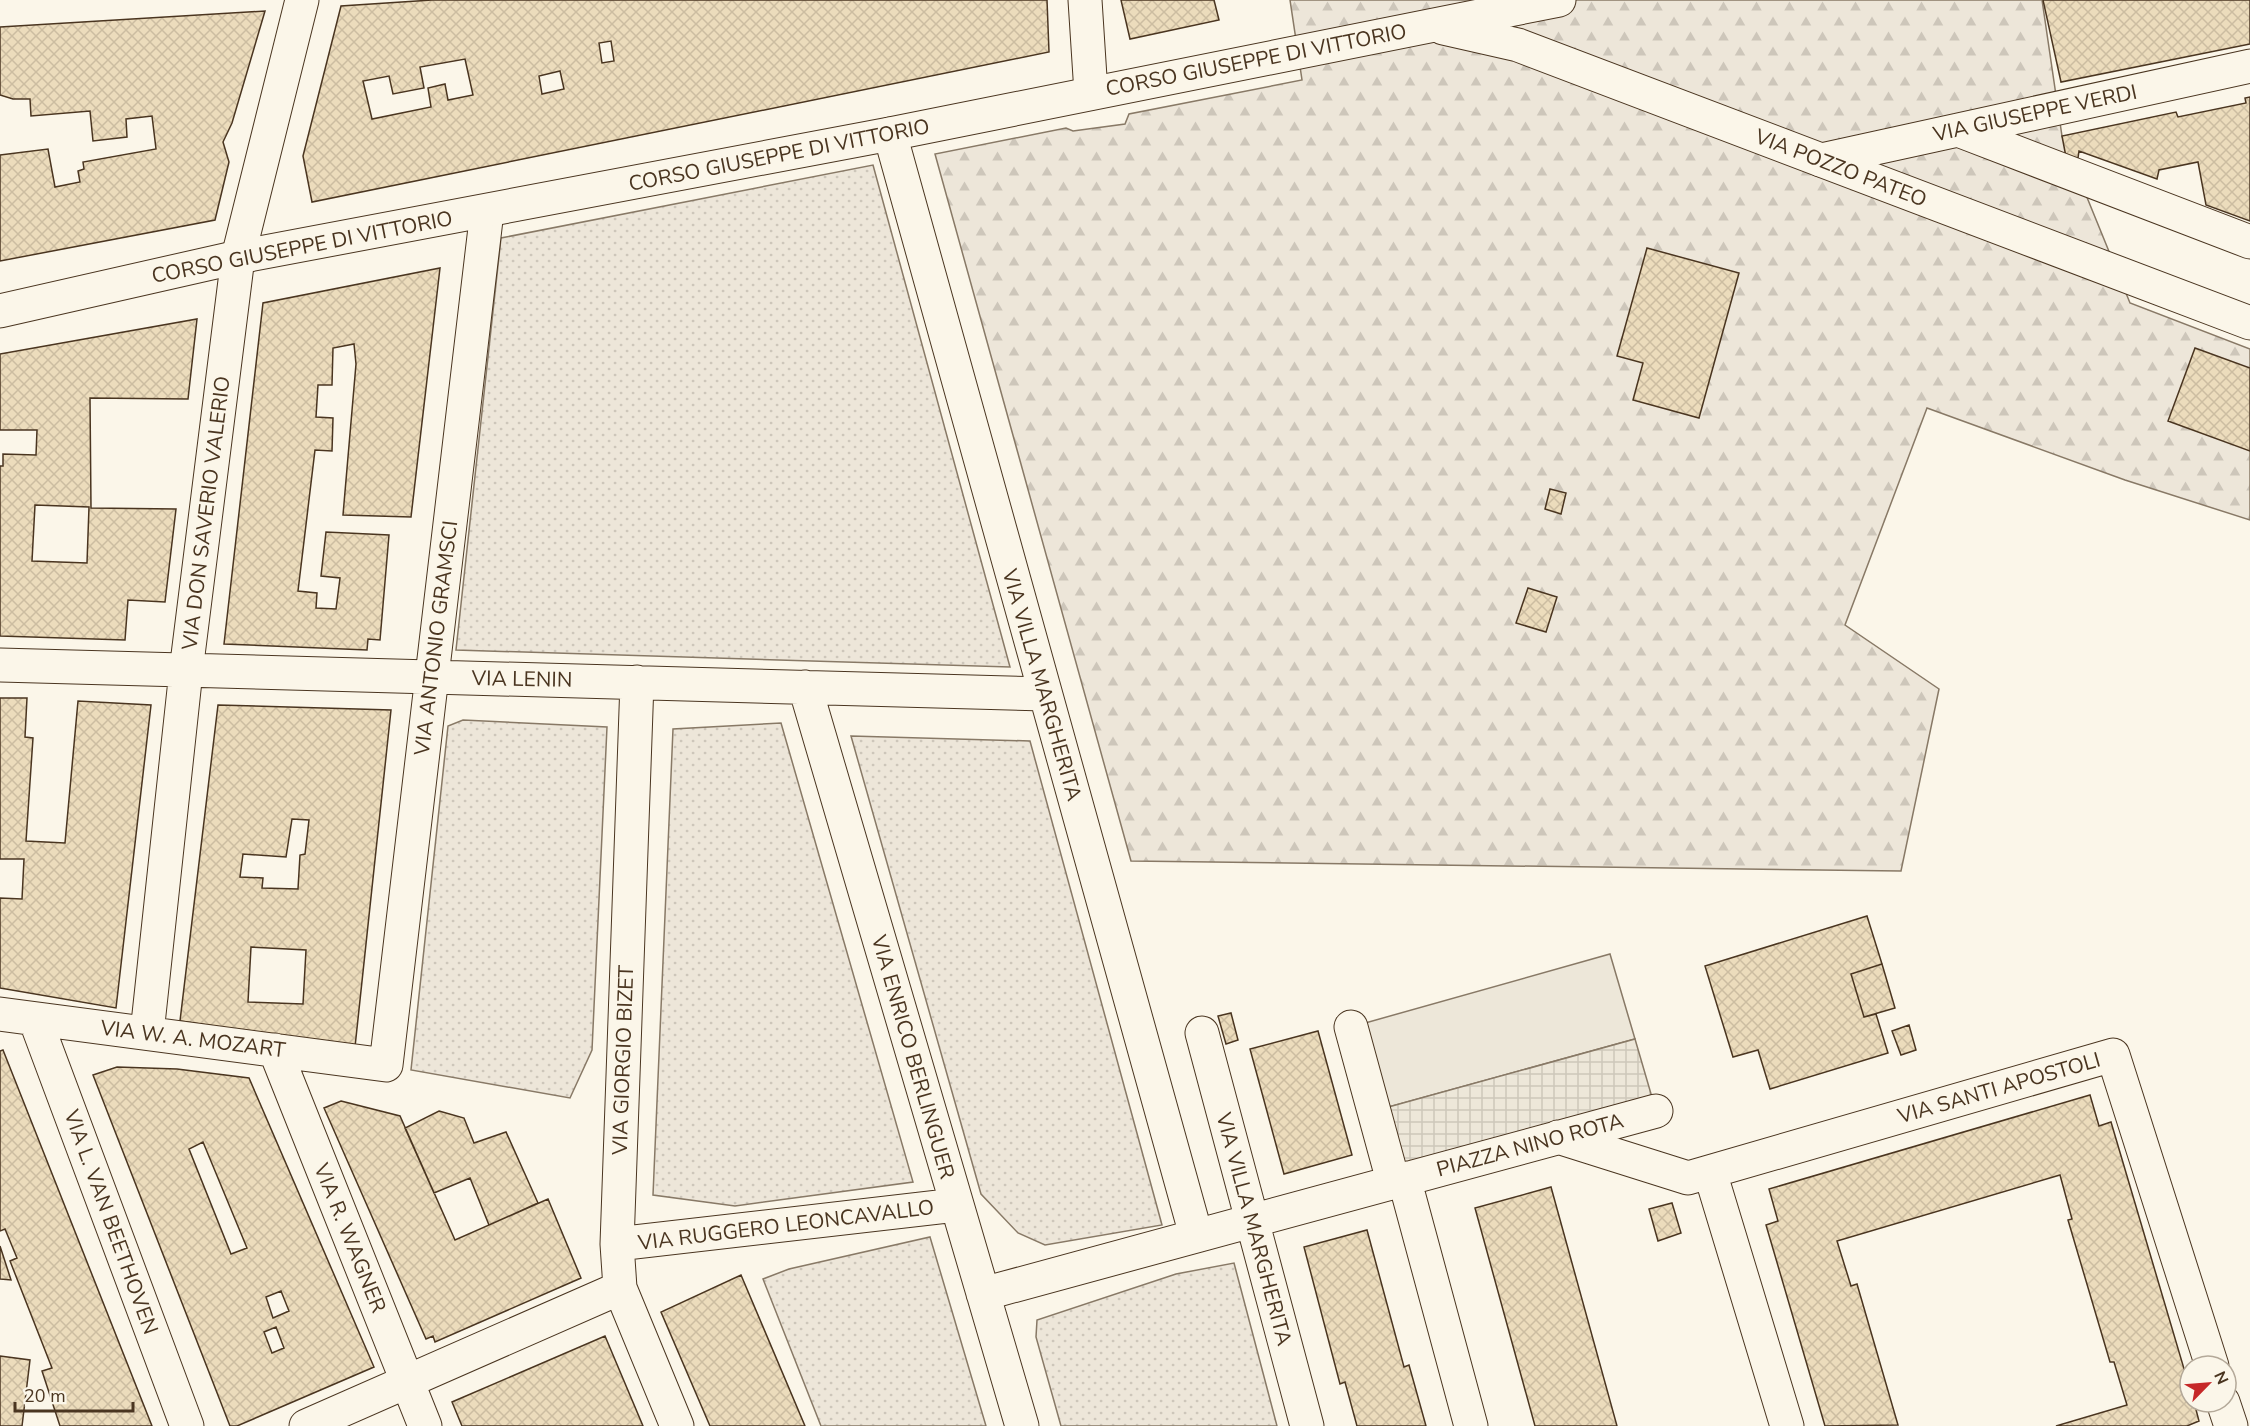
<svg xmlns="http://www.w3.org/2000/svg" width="2250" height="1426" font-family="'Nunito Sans',sans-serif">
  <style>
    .grass { fill: url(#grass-dots); stroke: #887966; stroke-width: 1.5 }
    .forest { fill: url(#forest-firs); stroke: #887966; stroke-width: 1.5 }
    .parking { fill: #ede7d9; stroke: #887966; stroke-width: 1.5 }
    .plaza { fill: url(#plaza-grid); stroke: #887966; stroke-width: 1.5 }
    .building { fill: url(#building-cross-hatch); stroke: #4a3520; stroke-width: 1.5; fill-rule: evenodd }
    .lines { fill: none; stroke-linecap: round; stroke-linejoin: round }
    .street-casing { stroke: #4a3520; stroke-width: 35 }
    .secondary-casing { stroke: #4a3520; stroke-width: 35 }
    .street { stroke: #fbf6e9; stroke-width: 33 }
    .secondary { stroke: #fbf6e9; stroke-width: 33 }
    .labels { text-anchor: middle; stroke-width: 4.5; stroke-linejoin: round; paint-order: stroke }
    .street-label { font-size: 21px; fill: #4a3520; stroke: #fbf6e9 }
  </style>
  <defs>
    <pattern id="grass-dots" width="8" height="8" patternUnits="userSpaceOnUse" patternTransform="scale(1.5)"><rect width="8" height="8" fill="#ede6d9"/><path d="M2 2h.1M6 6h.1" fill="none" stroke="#cdc6ba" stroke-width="1.8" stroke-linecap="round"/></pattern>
    <pattern id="forest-firs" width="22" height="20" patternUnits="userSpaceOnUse" patternTransform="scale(1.5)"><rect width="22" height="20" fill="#ede6d9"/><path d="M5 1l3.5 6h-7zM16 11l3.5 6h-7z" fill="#cdc6ba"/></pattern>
    <pattern id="plaza-grid" width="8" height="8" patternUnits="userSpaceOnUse" patternTransform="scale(1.5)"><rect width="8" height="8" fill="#ede7d9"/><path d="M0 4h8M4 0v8" fill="none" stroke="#cdc7ba"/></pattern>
    <pattern id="building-cross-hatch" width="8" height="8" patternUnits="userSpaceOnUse" patternTransform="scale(1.5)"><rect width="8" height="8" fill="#ecdcbc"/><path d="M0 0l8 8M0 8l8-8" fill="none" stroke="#ccbda1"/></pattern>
  </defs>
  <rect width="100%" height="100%" fill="#fbf6e9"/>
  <path class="grass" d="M 873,165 L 1010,667 L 456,650 L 501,238 Z
    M 463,720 L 607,727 L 592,1050 L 570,1098 L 411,1070 L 448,726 Z
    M 781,723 L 913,1182 L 735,1206 L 653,1195 L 673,729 Z
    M 851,736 L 1030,741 L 1162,1225 L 1045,1245 L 1018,1233 L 981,1194 Z
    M 930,1237 L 986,1426 L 821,1426 L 763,1279 L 789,1269 Z
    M 1234,1263 L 1277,1426 L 1061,1426 L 1036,1337 L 1037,1320 L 1176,1274 Z"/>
  <path class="forest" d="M 1290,0 L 2042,0 L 2062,136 L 2130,303 L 2250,349 L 2250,520 L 2125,480 L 1927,408 L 1845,625 L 1939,689 L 1901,871 L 1131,861 L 935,154 L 1066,128 L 1073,131 L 1125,124 L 1129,114 L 1302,80 Z"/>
  <path class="parking" d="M 1610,954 L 1635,1039 L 1374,1111 L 1351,1027 Z"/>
  <path class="plaza" d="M 1635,1039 L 1656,1111 L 1393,1181 L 1374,1111 Z"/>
  <path class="building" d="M 432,0 L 1047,0 L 1049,52 L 312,202 L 303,156 L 341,6 ZM 611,41 L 614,61 L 602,63 L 599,43 ZM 465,59 L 473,95 L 448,100 L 445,84 L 428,88 L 431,107 L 372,119 L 363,81 L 389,76 L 393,94 L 424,88 L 420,67 ZM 560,71 L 564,89 L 542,94 L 539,76 Z
    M 1121,0 L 1214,0 L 1219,20 L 1130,39 Z
    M 2043,0 L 2250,0 L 2250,44 L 2061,82 Z
    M 265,11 L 232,123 L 223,142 L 229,162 L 215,220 L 0,261 L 0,155 L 48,149 L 55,187 L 80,182 L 78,171 L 84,169 L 83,162 L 156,149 L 152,116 L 126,119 L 127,137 L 93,141 L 90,111 L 31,116 L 30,99 L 13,99 L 0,95 L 0,27 Z
    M 2250,97 L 2250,221 L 2206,205 L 2198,162 L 2159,170 L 2157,179 L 2079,151 L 2078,158 L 2066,157 L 2062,136 L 2176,112 L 2178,117 L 2246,103 L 2245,98 Z
    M 1647,248 L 1739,273 L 1699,418 L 1633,400 L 1643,363 L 1617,356 Z
    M 440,268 L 411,517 L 343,515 L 356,364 L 354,344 L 333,348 L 332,385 L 318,385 L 316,417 L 333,418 L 332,451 L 315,450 L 298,591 L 317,593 L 316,608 L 336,609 L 340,578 L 321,576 L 326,532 L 389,535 L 380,640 L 368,639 L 367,650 L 224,644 L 263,303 Z
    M 197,319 L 188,399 L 90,398 L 91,508 L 176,509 L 165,602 L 128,600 L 125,640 L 0,636 L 0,466 L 3,466 L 3,454 L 36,455 L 37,430 L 0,430 L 0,354 ZM 35,505 L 89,507 L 87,563 L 32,561 Z
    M 2195,348 L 2250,368 L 2250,451 L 2168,421 Z
    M 1550,489 L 1566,493 L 1561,514 L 1545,509 Z
    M 1528,588 L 1557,597 L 1546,632 L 1516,623 Z
    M 0,698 L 27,698 L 25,737 L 33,738 L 26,841 L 65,843 L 78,701 L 151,705 L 116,1008 L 0,988 L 0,898 L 22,899 L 24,859 L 0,859 Z
    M 218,705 L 391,710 L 355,1047 L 180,1021 ZM 292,819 L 309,820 L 305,854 L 300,855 L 298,889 L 262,888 L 263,878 L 240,877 L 243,854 L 286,857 ZM 251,947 L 306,950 L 303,1004 L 248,1002 Z
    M 1867,916 L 1882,964 L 1851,974 L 1864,1017 L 1876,1014 L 1888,1053 L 1770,1089 L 1758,1050 L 1733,1057 L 1705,966 Z
    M 1882,964 L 1895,1008 L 1864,1017 L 1851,974 Z
    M 1231,1013 L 1238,1040 L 1226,1044 L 1218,1016 Z
    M 1909,1025 L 1916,1050 L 1901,1055 L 1892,1031 Z
    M 1318,1031 L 1352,1155 L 1284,1174 L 1250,1049 Z
    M 3,1050 L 152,1426 L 60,1426 L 42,1371 L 52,1368 L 10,1261 L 17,1258 L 5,1229 L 0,1231 L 0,1051 Z
    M 117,1067 L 177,1069 L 249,1078 L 374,1367 L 237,1426 L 230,1426 L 93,1075 ZM 203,1142 L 247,1248 L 231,1254 L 189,1149 ZM 281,1291 L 289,1311 L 273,1318 L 266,1297 ZM 276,1327 L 284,1348 L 272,1353 L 264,1332 Z
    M 2090,1095 L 2099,1126 L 2111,1122 L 2190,1389 L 2190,1402 L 2194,1402 L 2199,1421 L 2187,1426 L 2056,1426 L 2127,1405 L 2114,1362 L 2110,1362 L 2068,1220 L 2072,1219 L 2060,1175 L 1837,1241 L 1851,1286 L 1857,1284 L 1898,1425 L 1825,1426 L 1766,1225 L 1778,1221 L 1769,1189 Z
    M 341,1101 L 400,1116 L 455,1240 L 548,1199 L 581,1278 L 435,1342 L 433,1336 L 426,1339 L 324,1108 Z
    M 439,1111 L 464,1118 L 474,1143 L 506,1132 L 538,1203 L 489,1225 L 470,1178 L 434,1193 L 405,1128 Z
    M 1551,1187 L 1617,1426 L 1535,1426 L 1475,1208 Z
    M 1672,1203 L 1681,1233 L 1658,1241 L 1649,1209 Z
    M 1367,1230 L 1404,1367 L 1409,1365 L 1426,1426 L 1357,1426 L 1345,1382 L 1340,1384 L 1304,1247 Z
    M 0,1246 L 11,1280 L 0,1279 Z
    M 741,1275 L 805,1426 L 710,1426 L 661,1312 Z
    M 605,1336 L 643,1426 L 462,1426 L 452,1402 Z
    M 0,1356 L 30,1360 L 22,1426 L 0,1426 Z"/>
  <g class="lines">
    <defs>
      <path id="street" d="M 1085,0 L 1091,93
        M 1958,130 L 2250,242
        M 890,134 L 1196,1235
        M 1821,160 L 2250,66
        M 0,665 L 1045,694
        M 637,682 L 617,1244 L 620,1288 L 677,1426
        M 805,687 L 1022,1426
        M 0,1014 L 386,1065 L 487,211
        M 35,1019 L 187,1426
        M 1351,1027 L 1393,1181
        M 147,1033 L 186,671 L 238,257 L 302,0
        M 1202,1033 L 1307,1426
        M 275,1050 L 425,1426
        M 1558,1137 L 1688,1178 L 2113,1055 L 2212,1366
        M 1710,1172 L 1787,1426
        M 1404,1178 L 1471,1426
        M 617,1244 L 956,1205
        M 983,1294 L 1656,1111
        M 2223,1402 L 2231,1426
        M 306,1426 L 620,1288"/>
      <path id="secondary" d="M 1443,28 L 1518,45 L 2250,323
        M 0,311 L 238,257 L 890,134 L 1559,0"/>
    </defs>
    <use href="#street" class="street-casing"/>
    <use href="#secondary" class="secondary-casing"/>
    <use href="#street" class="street"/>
    <use href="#secondary" class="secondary"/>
  </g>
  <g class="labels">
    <g class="street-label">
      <text transform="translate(1256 60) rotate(-11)" y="7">CORSO GIUSEPPE DI VITTORIO</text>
      <text transform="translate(2035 113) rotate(-12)" y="7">VIA GIUSEPPE VERDI</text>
      <text transform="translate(779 155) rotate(-11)" y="7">CORSO GIUSEPPE DI VITTORIO</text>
      <text transform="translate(1841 168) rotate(21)" y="7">VIA POZZO PATEO</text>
      <text transform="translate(302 247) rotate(-11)" y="7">CORSO GIUSEPPE DI VITTORIO</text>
      <text transform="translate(206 513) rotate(-83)" y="7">VIA DON SAVERIO VALERIO</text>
      <text transform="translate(436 638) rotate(-83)" y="7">VIA ANTONIO GRAMSCI</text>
      <text transform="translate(522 679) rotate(1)" y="7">VIA LENIN</text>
      <text transform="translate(1042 685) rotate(74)" y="7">VIA VILLA MARGHERITA</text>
      <text transform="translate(193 1039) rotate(7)" y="7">VIA W. A. MOZART</text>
      <text transform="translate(913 1057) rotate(74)" y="7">VIA ENRICO BERLINGUER</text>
      <text transform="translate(623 1060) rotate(-88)" y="7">VIA GIORGIO BIZET</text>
      <text transform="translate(1999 1088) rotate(-16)" y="7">VIA SANTI APOSTOLI</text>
      <text transform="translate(1530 1145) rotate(-15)" y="7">PIAZZA NINO ROTA</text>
      <text transform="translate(111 1222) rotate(70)" y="7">VIA L. VAN BEETHOVEN</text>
      <text transform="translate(786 1225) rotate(-7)" y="7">VIA RUGGERO LEONCAVALLO</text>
      <text transform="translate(1254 1229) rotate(75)" y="7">VIA VILLA MARGHERITA</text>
      <text transform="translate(350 1238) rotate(68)" y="7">VIA R. WAGNER</text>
    </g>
  </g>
  <g transform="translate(2208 1384) rotate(65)"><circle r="28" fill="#fbf6e9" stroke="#b4a999" stroke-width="1.5"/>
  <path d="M0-4.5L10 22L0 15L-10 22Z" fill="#c62828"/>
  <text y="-9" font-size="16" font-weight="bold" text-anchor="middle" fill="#4a3520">N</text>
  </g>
  <path d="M15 1402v9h118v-9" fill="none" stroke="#4a3520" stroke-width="3"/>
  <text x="24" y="1402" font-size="18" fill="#4a3520" stroke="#fbf6e9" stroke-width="4.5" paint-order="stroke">20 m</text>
</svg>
